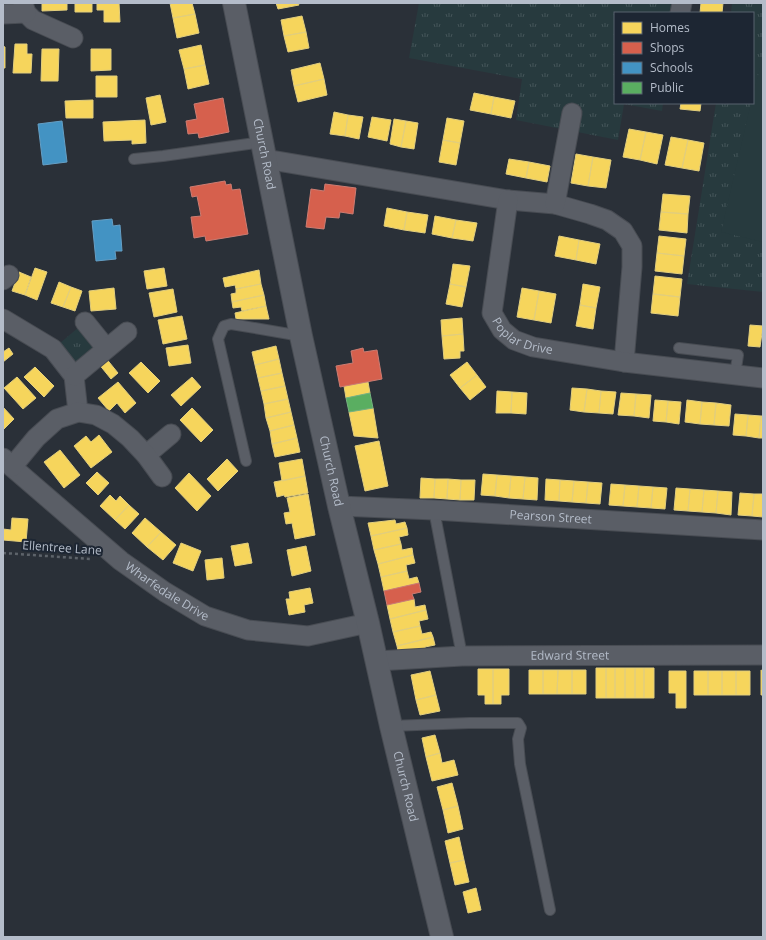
<svg xmlns="http://www.w3.org/2000/svg" width="766" height="940" font-family="'Open Sans',sans-serif">
  <style>
    .grass { fill: url(#grass-tufts) }
    .pitch { fill: #273a3e }
    .homes { fill: #f6d55c; stroke: #e2ce7d }
    .shops { fill: #d6604d; stroke: #cc7c72 }
    .schools { fill: #4393c3; stroke: #659fc5 }
    .public { fill: #5aae61; stroke: #75b280 }
    .lines { fill: none; stroke-linecap: round; stroke-linejoin: round }
    .service-casing { stroke: #484c53; stroke-width: 12 }
    .minor-casing { stroke: #484c53; stroke-width: 21 }
    .tertiary-casing { stroke: #484c53; stroke-width: 24 }
    .path { stroke: #5d636a; stroke-width: 2.5; stroke-dasharray: 3 3; stroke-linecap: butt }
    .service { stroke: #5a5e66; stroke-width: 10 }
    .minor { stroke: #5a5e66; stroke-width: 19 }
    .tertiary { stroke: #5a5e66; stroke-width: 22 }
    .labels { text-anchor: middle; stroke-width: 4; stroke-linejoin: round; paint-order: stroke }
    .street-label { font-size: 12px; fill: #b4bcc9; stroke: #1d2633 }
  </style>
  <defs>
    <pattern id="grass-tufts" width="24" height="20" patternUnits="userSpaceOnUse"><rect width="24" height="20" fill="#273a3e"/><path d="M3 7l-1-3M5 7V3M7 7l1-3M15 17l-1-3M17 17v-4M19 17l1-3" fill="none" stroke="#445559"/></pattern>
  </defs>
  <rect width="100%" height="100%" fill="#2a3038"/>
  <path class="grass" d="M 419,3 L 682,3 L 680,13 L 615,13 L 615,103 L 663,103 L 662,111 L 624,104 L 618,140 L 516,120 L 522,79 L 409,58 Z
    M 732,3 L 763,3 L 763,292 L 687,284 L 716,103 L 753,103 L 753,13 L 731,13 Z
    M 85,322 L 106,348 L 74,376 L 53,349 Z"/>
  <path class="pitch" d="M 760,68 L 763,68 L 763,242 L 721,232 L 751,103 L 753,103 L 753,95 Z"/>
  <path class="homes" d="M 42,3 L 67,3 L 67,10 L 42,11 Z
    M 75,3 L 92,3 L 92,12 L 75,12 Z
    M 97,3 L 119,3 L 120,22 L 104,22 L 104,10 L 97,10 Z
    M 170,3 L 192,3 L 195,14 L 173,18 Z
    M 276,3 L 298,3 L 299,5 L 278,9 Z
    M 701,3 L 723,3 L 722,13 L 700,13 Z
    M 195,14 L 199,33 L 177,38 L 173,18 Z
    M 302,16 L 306,32 L 284,36 L 281,20 Z
    M 306,32 L 309,48 L 288,52 L 284,36 Z
    M 15,44 L 27,44 L 27,54 L 32,54 L 31,73 L 13,73 Z
    M 201,45 L 205,65 L 184,69 L 179,50 Z
    M 3,46 L 5,47 L 5,68 L 3,68 Z
    M 42,49 L 59,49 L 58,81 L 41,81 Z
    M 91,49 L 111,49 L 111,70 L 91,71 Z
    M 320,63 L 324,79 L 294,86 L 291,70 Z
    M 205,65 L 209,84 L 188,89 L 184,69 Z
    M 96,76 L 117,76 L 117,97 L 96,97 Z
    M 324,79 L 327,95 L 298,102 L 294,86 Z
    M 474,93 L 494,97 L 491,114 L 470,110 Z
    M 160,95 L 166,122 L 151,125 L 146,98 Z
    M 494,97 L 515,101 L 511,118 L 491,114 Z
    M 93,100 L 93,118 L 66,118 L 65,101 Z
    M 681,103 L 701,103 L 700,111 L 680,109 Z
    M 334,112 L 348,115 L 345,136 L 330,134 Z
    M 348,115 L 363,117 L 359,139 L 345,136 Z
    M 372,117 L 391,120 L 387,141 L 368,137 Z
    M 447,118 L 464,121 L 460,143 L 443,140 Z
    M 394,119 L 406,121 L 401,147 L 390,144 Z
    M 145,120 L 146,143 L 132,144 L 132,140 L 104,141 L 103,122 Z
    M 406,121 L 418,123 L 414,149 L 401,147 Z
    M 629,129 L 646,132 L 640,160 L 623,157 Z
    M 646,132 L 663,135 L 657,164 L 640,160 Z
    M 671,137 L 688,140 L 682,168 L 665,165 Z
    M 443,140 L 460,143 L 456,165 L 439,162 Z
    M 688,140 L 704,143 L 699,171 L 682,168 Z
    M 576,154 L 593,157 L 588,186 L 571,183 Z
    M 593,157 L 611,160 L 606,188 L 588,186 Z
    M 509,159 L 529,162 L 526,178 L 506,174 Z
    M 529,162 L 550,166 L 547,182 L 526,178 Z
    M 663,194 L 690,196 L 688,214 L 661,212 Z
    M 387,208 L 407,212 L 404,230 L 384,226 Z
    M 407,212 L 428,215 L 425,233 L 404,230 Z
    M 661,212 L 688,214 L 687,233 L 659,230 Z
    M 435,216 L 456,220 L 452,238 L 432,234 Z
    M 456,220 L 477,223 L 473,241 L 452,238 Z
    M 559,236 L 579,240 L 576,260 L 555,256 Z
    M 659,236 L 686,239 L 684,256 L 657,253 Z
    M 579,240 L 600,244 L 596,264 L 576,260 Z
    M 657,253 L 684,256 L 682,274 L 655,271 Z
    M 453,264 L 470,266 L 466,287 L 450,284 Z
    M 35,268 L 47,272 L 37,300 L 25,295 Z
    M 164,268 L 167,286 L 147,289 L 144,271 Z
    M 259,270 L 261,284 L 236,289 L 235,285 L 225,287 L 223,278 Z
    M 19,272 L 31,277 L 25,295 L 12,291 Z
    M 655,276 L 682,279 L 680,297 L 653,294 Z
    M 59,282 L 71,287 L 63,307 L 51,303 Z
    M 261,284 L 264,295 L 232,302 L 231,294 L 236,293 L 236,289 Z
    M 450,284 L 466,287 L 462,307 L 446,304 Z
    M 583,284 L 600,287 L 596,308 L 580,305 Z
    M 71,287 L 82,291 L 75,311 L 63,307 Z
    M 114,288 L 116,309 L 91,311 L 89,291 Z
    M 522,288 L 539,291 L 534,320 L 517,317 Z
    M 173,289 L 177,312 L 154,317 L 149,293 Z
    M 539,291 L 556,294 L 551,323 L 534,320 Z
    M 653,294 L 680,297 L 678,316 L 651,313 Z
    M 264,295 L 266,306 L 242,311 L 241,307 L 233,308 L 232,302 Z
    M 580,305 L 596,308 L 593,329 L 576,326 Z
    M 266,306 L 269,319 L 236,319 L 235,313 Z
    M 182,316 L 187,339 L 163,344 L 158,320 Z
    M 462,318 L 463,334 L 442,336 L 441,320 Z
    M 750,325 L 763,326 L 760,347 L 748,346 Z
    M 463,334 L 464,351 L 460,351 L 460,358 L 444,359 L 442,336 Z
    M 188,345 L 191,363 L 169,366 L 166,348 Z
    M 276,346 L 279,359 L 255,365 L 252,352 Z
    M 9,348 L 13,354 L 3,362 L 3,352 Z
    M 105,357 L 118,373 L 111,379 L 98,363 Z
    M 279,359 L 282,373 L 258,378 L 255,365 Z
    M 141,362 L 160,381 L 148,393 L 129,373 Z
    M 467,362 L 477,375 L 460,388 L 450,375 Z
    M 35,367 L 54,386 L 44,397 L 24,377 Z
    M 282,373 L 285,386 L 261,391 L 258,378 Z
    M 477,375 L 486,387 L 470,400 L 460,388 Z
    M 17,377 L 36,398 L 23,409 L 4,388 Z
    M 192,377 L 201,387 L 181,406 L 171,395 Z
    M 118,382 L 136,403 L 125,413 L 117,403 L 109,411 L 98,398 Z
    M 368,382 L 370,393 L 346,398 L 344,386 Z
    M 285,386 L 288,399 L 264,404 L 261,391 Z
    M 572,388 L 587,389 L 584,412 L 570,410 Z
    M 587,389 L 601,391 L 599,413 L 584,412 Z
    M 497,391 L 512,392 L 511,413 L 496,413 Z
    M 601,391 L 616,392 L 613,414 L 599,413 Z
    M 512,392 L 527,393 L 526,414 L 511,413 Z
    M 621,393 L 636,394 L 634,416 L 618,415 Z
    M 636,394 L 651,395 L 649,418 L 634,416 Z
    M 288,399 L 291,412 L 266,418 L 264,404 Z
    M 655,400 L 668,401 L 666,422 L 653,421 Z
    M 687,400 L 702,402 L 700,424 L 685,422 Z
    M 668,401 L 681,402 L 679,424 L 666,422 Z
    M 702,402 L 716,403 L 714,425 L 700,424 Z
    M 716,403 L 731,405 L 729,426 L 714,425 Z
    M 3,407 L 14,419 L 3,430 Z
    M 192,408 L 213,430 L 201,442 L 180,420 Z
    M 373,408 L 378,438 L 354,436 L 349,412 Z
    M 291,412 L 294,425 L 270,431 L 266,418 Z
    M 735,414 L 748,415 L 746,436 L 733,435 Z
    M 748,415 L 761,416 L 759,438 L 746,436 Z
    M 761,416 L 763,416 L 763,438 L 759,438 Z
    M 294,425 L 297,438 L 272,444 L 270,431 Z
    M 99,435 L 112,452 L 91,468 L 74,446 L 86,436 L 91,442 Z
    M 297,438 L 300,452 L 275,457 L 272,444 Z
    M 379,441 L 388,486 L 365,491 L 355,446 Z
    M 60,450 L 80,475 L 64,488 L 44,462 Z
    M 227,459 L 238,471 L 218,491 L 207,479 Z
    M 302,459 L 305,476 L 282,481 L 279,463 Z
    M 97,472 L 109,483 L 98,495 L 86,483 Z
    M 189,473 L 211,496 L 197,511 L 175,488 Z
    M 483,474 L 497,475 L 495,496 L 481,495 Z
    M 497,475 L 511,476 L 509,498 L 495,496 Z
    M 305,476 L 308,493 L 285,497 L 284,495 L 277,497 L 274,482 Z
    M 511,476 L 525,477 L 523,499 L 509,498 Z
    M 525,477 L 538,478 L 537,500 L 523,499 Z
    M 421,478 L 435,479 L 434,498 L 420,498 Z
    M 435,479 L 448,479 L 447,499 L 434,498 Z
    M 448,479 L 461,480 L 460,500 L 447,499 Z
    M 546,479 L 560,480 L 559,501 L 545,500 Z
    M 461,480 L 475,480 L 474,500 L 460,500 Z
    M 560,480 L 574,481 L 572,502 L 559,501 Z
    M 574,481 L 588,482 L 586,503 L 572,502 Z
    M 588,482 L 602,483 L 600,504 L 586,503 Z
    M 611,484 L 625,485 L 623,506 L 609,505 Z
    M 625,485 L 639,486 L 637,507 L 623,506 Z
    M 639,486 L 653,487 L 651,508 L 637,507 Z
    M 653,487 L 667,488 L 665,509 L 651,508 Z
    M 676,488 L 690,489 L 688,511 L 674,510 Z
    M 690,489 L 704,490 L 702,512 L 688,511 Z
    M 704,490 L 718,491 L 716,513 L 702,512 Z
    M 718,491 L 732,492 L 731,515 L 716,513 Z
    M 740,493 L 754,494 L 752,516 L 738,515 Z
    M 308,494 L 315,535 L 295,539 L 292,523 L 286,524 L 284,513 L 290,512 L 287,498 Z
    M 754,494 L 763,494 L 763,517 L 752,516 Z
    M 110,495 L 116,501 L 120,496 L 129,505 L 115,520 L 100,506 Z
    M 129,505 L 139,514 L 125,529 L 115,520 Z
    M 12,518 L 28,519 L 26,542 L 3,540 L 3,529 L 11,530 Z
    M 145,518 L 161,532 L 147,547 L 132,533 Z
    M 395,520 L 396,524 L 405,522 L 407,528 L 371,536 L 368,523 Z
    M 407,528 L 408,535 L 399,537 L 401,544 L 374,550 L 371,536 Z
    M 161,532 L 176,545 L 163,560 L 147,547 Z
    M 181,543 L 201,551 L 193,571 L 173,563 Z
    M 248,543 L 252,563 L 235,566 L 231,546 Z
    M 401,544 L 402,550 L 412,548 L 413,555 L 378,564 L 374,550 Z
    M 306,546 L 311,571 L 292,576 L 287,550 Z
    M 413,555 L 415,563 L 406,565 L 407,571 L 381,577 L 378,564 Z
    M 222,558 L 224,578 L 207,580 L 205,560 Z
    M 407,571 L 409,579 L 417,577 L 419,583 L 384,591 L 381,577 Z
    M 310,588 L 313,603 L 304,605 L 305,612 L 289,615 L 286,599 L 290,599 L 289,592 Z
    M 414,599 L 415,607 L 425,605 L 426,610 L 390,619 L 387,605 Z
    M 426,610 L 428,619 L 419,621 L 420,626 L 393,632 L 390,619 Z
    M 420,626 L 422,634 L 431,632 L 433,637 L 397,646 L 393,632 Z
    M 433,637 L 435,645 L 425,647 L 426,653 L 399,655 L 397,646 Z
    M 596,668 L 606,668 L 606,698 L 596,698 Z
    M 606,668 L 615,668 L 615,698 L 606,698 Z
    M 615,668 L 625,668 L 625,698 L 615,698 Z
    M 625,668 L 635,668 L 635,698 L 625,698 Z
    M 635,668 L 644,668 L 644,698 L 635,698 Z
    M 644,668 L 654,668 L 654,698 L 644,698 Z
    M 478,669 L 493,669 L 493,704 L 485,704 L 485,695 L 478,695 Z
    M 493,669 L 509,669 L 509,695 L 501,695 L 501,704 L 493,704 Z
    M 529,670 L 543,670 L 543,694 L 529,694 Z
    M 543,670 L 558,670 L 557,694 L 543,694 Z
    M 558,670 L 572,670 L 572,694 L 557,694 Z
    M 572,670 L 586,670 L 586,694 L 572,694 Z
    M 761,670 L 763,671 L 763,695 L 761,695 Z
    M 430,671 L 436,695 L 416,700 L 411,675 Z
    M 669,671 L 686,671 L 686,708 L 676,708 L 676,693 L 669,693 Z
    M 694,671 L 708,671 L 708,695 L 694,695 Z
    M 708,671 L 722,671 L 722,695 L 708,695 Z
    M 722,671 L 736,671 L 736,695 L 722,695 Z
    M 736,671 L 750,671 L 750,695 L 736,695 Z
    M 436,695 L 440,711 L 420,715 L 416,700 Z
    M 435,735 L 440,753 L 426,757 L 422,738 Z
    M 440,753 L 442,763 L 454,760 L 458,775 L 432,781 L 426,757 Z
    M 452,783 L 458,806 L 443,810 L 437,787 Z
    M 458,806 L 463,829 L 448,833 L 443,810 Z
    M 459,837 L 464,860 L 450,863 L 445,841 Z
    M 464,860 L 469,882 L 455,885 L 450,863 Z
    M 476,888 L 481,910 L 468,913 L 463,892 Z"/>
  <path class="shops" d="M 223,98 L 229,132 L 199,138 L 198,133 L 188,134 L 186,121 L 197,119 L 194,104 Z
    M 225,181 L 226,185 L 231,184 L 232,190 L 240,189 L 248,234 L 206,241 L 205,236 L 194,238 L 191,217 L 201,216 L 197,196 L 192,197 L 190,187 Z
    M 325,184 L 356,188 L 353,214 L 340,212 L 339,218 L 326,217 L 324,229 L 306,227 L 311,189 L 324,191 Z
    M 363,348 L 364,352 L 377,350 L 382,379 L 340,387 L 336,366 L 353,363 L 351,351 Z
    M 419,583 L 421,592 L 412,594 L 414,599 L 387,605 L 384,591 Z"/>
  <path class="schools" d="M 62,121 L 67,162 L 43,165 L 38,124 Z
    M 112,219 L 113,226 L 120,225 L 122,251 L 115,251 L 116,259 L 96,261 L 92,221 Z"/>
  <path class="public" d="M 370,393 L 373,408 L 349,412 L 346,398 Z"/>
  <g class="lines">
    <defs>
      <path id="service" d="M 134,159 L 163,156 L 262,142
        M 679,348 L 738,355 L 735,375
        M 246,461 L 218,339 L 224,326 L 231,324 L 301,336
        M 434,510 L 462,656
        M 391,726 L 469,723 L 518,723 L 521,728 L 518,739 L 520,764 L 550,910"/>
      <g id="minor">
        <path d="M 26,13 L 33,20 L 73,38"/>
        <path d="M 680,13 L 682,3"/>
        <path d="M 3,14 L 26,13 L 23,3"/>
        <path d="M 265,159 L 508,200 L 555,204 L 590,214 L 607,220 L 623,231 L 632,246 L 632,267 L 624,362"/>
        <path id="s1" d="M 508,200 L 492,313 L 502,330 L 514,340 L 533,347 L 624,362 L 763,378"/>
        <path d="M 555,204 L 572,113"/>
        <path d="M 3,280 L 9,275"/>
        <path d="M 3,319 L 53,349 L 74,376 L 78,412"/>
        <path d="M 85,322 L 106,348"/>
        <path d="M 74,376 L 127,332"/>
        <path d="M 146,455 L 171,434"/>
        <path id="s2" d="M 3,458 L 12,467 L 121,561 L 165,592 L 205,616 L 248,630 L 308,636 L 368,623"/>
        <path d="M 12,467 L 36,438 L 57,419 L 78,412 L 96,415 L 113,424 L 130,438 L 146,455 L 162,477"/>
        <path id="s3" d="M 339,506 L 434,510 L 763,530"/>
        <path id="s4" d="M 377,661 L 462,656 L 763,655"/>
      </g>
      <g id="tertiary">
        <path id="s5" d="M 234,3 L 301,336 L 339,506 L 368,623 L 391,726 L 442,937"/>
      </g>
    </defs>
    <use href="#service" class="service-casing"/>
    <use href="#minor" class="minor-casing"/>
    <use href="#tertiary" class="tertiary-casing"/>
    <path class="path" d="M 3,553 L 90,559"/>
    <use href="#service" class="service"/>
    <use href="#minor" class="minor"/>
    <use href="#tertiary" class="tertiary"/>
  </g>
  <g class="labels">
    <g class="street-label">
      <text dy="4" stroke="none"><textPath href="#s5" startOffset="154">Church Road</textPath></text>
      <text dy="4" stroke="none"><textPath href="#s1" startOffset="155">Poplar Drive</textPath></text>
      <text dy="4" stroke="none"><textPath href="#s5" startOffset="478">Church Road</textPath></text>
      <text dy="4" stroke="none"><textPath href="#s3" startOffset="212">Pearson Street</textPath></text>
      <text transform="translate(62 548) rotate(4)" y="4">Ellentree Lane</text>
      <text dy="4" stroke="none"><textPath href="#s2" startOffset="212">Wharfedale Drive</textPath></text>
      <text dy="4" stroke="none"><textPath href="#s4" startOffset="193">Edward Street</textPath></text>
      <text dy="4" stroke="none"><textPath href="#s5" startOffset="802">Church Road</textPath></text>
    </g>
  </g>
  <rect width="766" height="940" fill="none" stroke="#b4bcc9" stroke-width="8"/>
  <rect x="614" y="12" width="140" height="92" fill="#1d2633" stroke="#59626f"/>
  <rect x="622" y="22" width="20" height="12" fill="#f6d55c" stroke="#59626f"/>
  <text x="650" y="32" font-size="12" fill="#b4bcc9">Homes</text>
  <rect x="622" y="42" width="20" height="12" fill="#d6604d" stroke="#59626f"/>
  <text x="650" y="52" font-size="12" fill="#b4bcc9">Shops</text>
  <rect x="622" y="62" width="20" height="12" fill="#4393c3" stroke="#59626f"/>
  <text x="650" y="72" font-size="12" fill="#b4bcc9">Schools</text>
  <rect x="622" y="82" width="20" height="12" fill="#5aae61" stroke="#59626f"/>
  <text x="650" y="92" font-size="12" fill="#b4bcc9">Public</text>
</svg>
